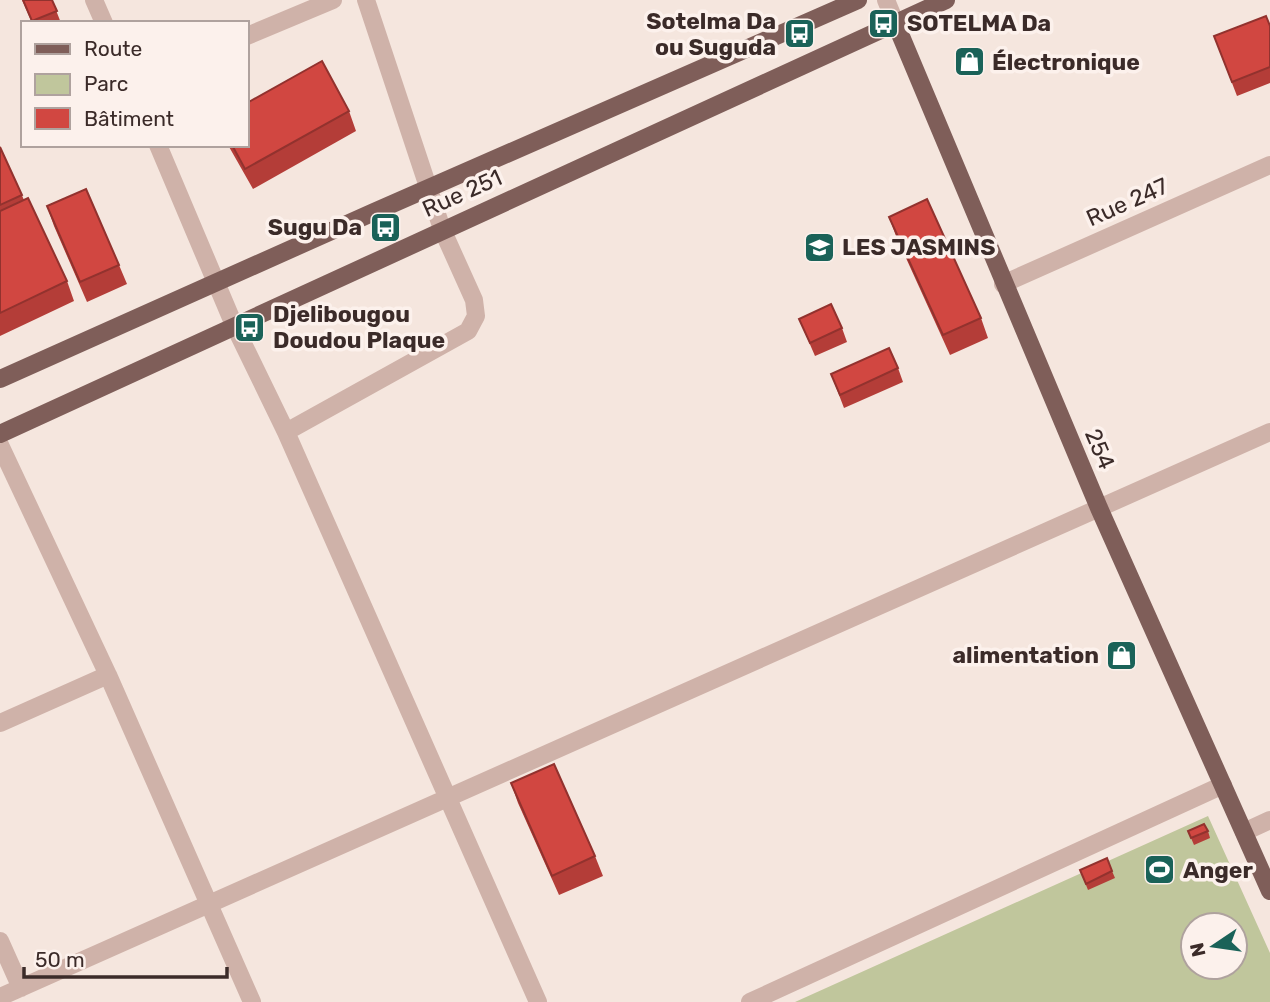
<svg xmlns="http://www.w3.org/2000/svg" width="1270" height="1002" font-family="Rubik,sans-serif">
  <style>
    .green { fill: #c0c69c; fill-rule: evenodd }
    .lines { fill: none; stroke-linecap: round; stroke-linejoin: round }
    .minor { stroke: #cfb2a9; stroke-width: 18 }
    .major { stroke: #7f5e59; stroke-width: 18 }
    .wall { fill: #b43d38 }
    .building { fill: #d14741; stroke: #92322e; stroke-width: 2 }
    .labels { text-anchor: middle; stroke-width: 7; stroke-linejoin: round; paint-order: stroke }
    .poi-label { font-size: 23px; font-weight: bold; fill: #3b2b29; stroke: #fcf1ec; text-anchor: start }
    .street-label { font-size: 23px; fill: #3b2b29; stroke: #fcf1ec }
  </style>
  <rect width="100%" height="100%" fill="#f5e6de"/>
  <path class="green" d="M 1208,816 L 1270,953 L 1270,1002 L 795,1002 ZM 1193,925 L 1235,925 L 1235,967 L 1193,967 Z"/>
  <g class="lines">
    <path class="minor" d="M 94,0 L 104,23
      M 886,0 L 895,22
      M 247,36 L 333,0
      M 158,145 L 234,325 L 286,432 L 538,1002
      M 1003,284 L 1270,165
      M 286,432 L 468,331 L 476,316 L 474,300 L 442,229 L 366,0
      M 0,445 L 108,675 L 252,1002
      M 0,723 L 108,675
      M 1244,832 L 1270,820
      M 0,941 L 21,988
      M 0,997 L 1270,432
      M 750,1002 L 1223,785"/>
    <path class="major" d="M 895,22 L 1099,508 L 1270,891
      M 0,379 L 374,212 L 858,0
      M 0,434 L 946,0"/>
  </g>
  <path class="wall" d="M 22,0 L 52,0 L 61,23 L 32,23 Z
    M 1270,26 L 1270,83 L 1237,96 L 1214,36 Z
    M 349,111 L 356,131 L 253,189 L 228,145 L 247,145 Z
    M 0,147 L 24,200 L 67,281 L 74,301 L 0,336 Z
    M 47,206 L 119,265 L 127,284 L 87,302 L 54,226 Z
    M 889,217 L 981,318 L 988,338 L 950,355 L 896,236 Z
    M 799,319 L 842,328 L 847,342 L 815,356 Z
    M 898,368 L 903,382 L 844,408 L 831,374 Z
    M 511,783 L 595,856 L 603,876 L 559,895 L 518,803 Z
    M 1188,831 L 1208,831 L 1210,838 L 1194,845 Z
    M 1080,870 L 1112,871 L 1115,878 L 1088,890 Z"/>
  <path class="building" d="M 23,0 L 52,0 L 57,11 L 32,21 Z
    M 1266,16 L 1270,26 L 1270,67 L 1232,82 L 1214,36 Z
    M 322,61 L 349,111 L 245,169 L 232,145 L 247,145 L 247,103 Z
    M 0,147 L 22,195 L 0,205 Z
    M 86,189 L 119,265 L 80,282 L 47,206 Z
    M 28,198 L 67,281 L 0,313 L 0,211 Z
    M 927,199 L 981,318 L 943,335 L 889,217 Z
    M 831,304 L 842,328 L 810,343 L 799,319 Z
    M 889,348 L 898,368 L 840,395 L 831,374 Z
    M 554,764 L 595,856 L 552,876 L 511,783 Z
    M 1204,824 L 1208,831 L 1191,838 L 1188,831 Z
    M 1107,858 L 1112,871 L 1086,884 L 1080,870 Z"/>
  <defs>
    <symbol id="bus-square" viewBox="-11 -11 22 22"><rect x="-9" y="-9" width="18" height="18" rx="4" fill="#1a6258" stroke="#fcf1ec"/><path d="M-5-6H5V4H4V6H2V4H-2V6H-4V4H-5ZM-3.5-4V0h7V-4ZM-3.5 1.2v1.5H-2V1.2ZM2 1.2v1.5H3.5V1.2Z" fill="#fff"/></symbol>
    <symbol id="shop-square" viewBox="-11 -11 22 22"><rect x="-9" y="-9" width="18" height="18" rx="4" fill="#1a6258" stroke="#fcf1ec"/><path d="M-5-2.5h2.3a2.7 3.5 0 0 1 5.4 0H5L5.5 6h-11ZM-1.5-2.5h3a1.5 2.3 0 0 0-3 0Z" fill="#fff"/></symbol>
    <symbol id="school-square" viewBox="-11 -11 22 22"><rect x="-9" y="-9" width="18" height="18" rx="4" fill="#1a6258" stroke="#fcf1ec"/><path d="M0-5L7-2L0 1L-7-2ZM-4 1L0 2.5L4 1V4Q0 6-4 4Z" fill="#fff"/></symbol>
    <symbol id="stadium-square" viewBox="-11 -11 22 22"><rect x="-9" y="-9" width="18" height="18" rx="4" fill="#1a6258" stroke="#fcf1ec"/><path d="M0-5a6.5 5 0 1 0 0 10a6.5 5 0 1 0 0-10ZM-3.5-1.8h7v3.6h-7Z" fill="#fff"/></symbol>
  </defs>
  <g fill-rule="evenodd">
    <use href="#bus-square" x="866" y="6" width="35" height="35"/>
    <use href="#bus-square" x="782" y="16" width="35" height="35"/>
    <use href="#shop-square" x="952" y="44" width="35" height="35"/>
    <use href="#bus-square" x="368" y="210" width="35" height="35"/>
    <use href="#school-square" x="802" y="230" width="35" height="35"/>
    <use href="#bus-square" x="232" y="310" width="35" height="35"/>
    <use href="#shop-square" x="1104" y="638" width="35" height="35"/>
    <use href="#stadium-square" x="1142" y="852" width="35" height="35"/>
  </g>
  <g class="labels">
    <g class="poi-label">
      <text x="776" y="29" text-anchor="end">Sotelma Da<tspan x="776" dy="26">ou Suguda</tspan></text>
      <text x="907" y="31">SOTELMA Da</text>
      <text x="992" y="70">Électronique</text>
      <text x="362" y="235" text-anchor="end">Sugu Da</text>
      <text x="842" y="255">LES JASMINS</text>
      <text x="273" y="322">Djelibougou<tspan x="273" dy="26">Doudou Plaque</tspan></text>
      <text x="1099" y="663" text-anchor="end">alimentation</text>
      <text x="1183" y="878">Anger</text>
    </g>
    <g class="street-label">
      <text transform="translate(462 193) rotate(-24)" y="8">Rue 251</text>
      <text transform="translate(1127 202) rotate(-24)" y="8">Rue 247</text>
      <text transform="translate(1100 449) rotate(67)" y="8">254</text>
    </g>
  </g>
  <rect x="21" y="21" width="228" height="126" fill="#fcf1ec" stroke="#afa29e" stroke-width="2"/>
  <rect x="35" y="44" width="35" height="10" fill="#7f5e59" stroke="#afa29e" stroke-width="2"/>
  <text x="84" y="56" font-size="21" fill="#3b2b29">Route</text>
  <rect x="35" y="74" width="35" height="21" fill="#c0c69c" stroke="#afa29e" stroke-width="2"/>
  <text x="84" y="91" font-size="21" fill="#3b2b29">Parc</text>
  <rect x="35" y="108" width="35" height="21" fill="#d14741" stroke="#afa29e" stroke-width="2"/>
  <text x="84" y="126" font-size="21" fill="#3b2b29">Bâtiment</text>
  <g transform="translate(1214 946) rotate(257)"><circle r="33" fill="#fcf1ec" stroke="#afa29e" stroke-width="2"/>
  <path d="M0-5L12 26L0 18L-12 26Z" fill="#1a6258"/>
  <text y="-10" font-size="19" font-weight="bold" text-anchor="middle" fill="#3b2b29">N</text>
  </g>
  <path d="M24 967v10h203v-10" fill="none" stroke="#3b2b29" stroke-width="3.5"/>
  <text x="35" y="967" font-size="21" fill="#3b2b29" stroke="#fcf1ec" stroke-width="5" paint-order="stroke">50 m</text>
</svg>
